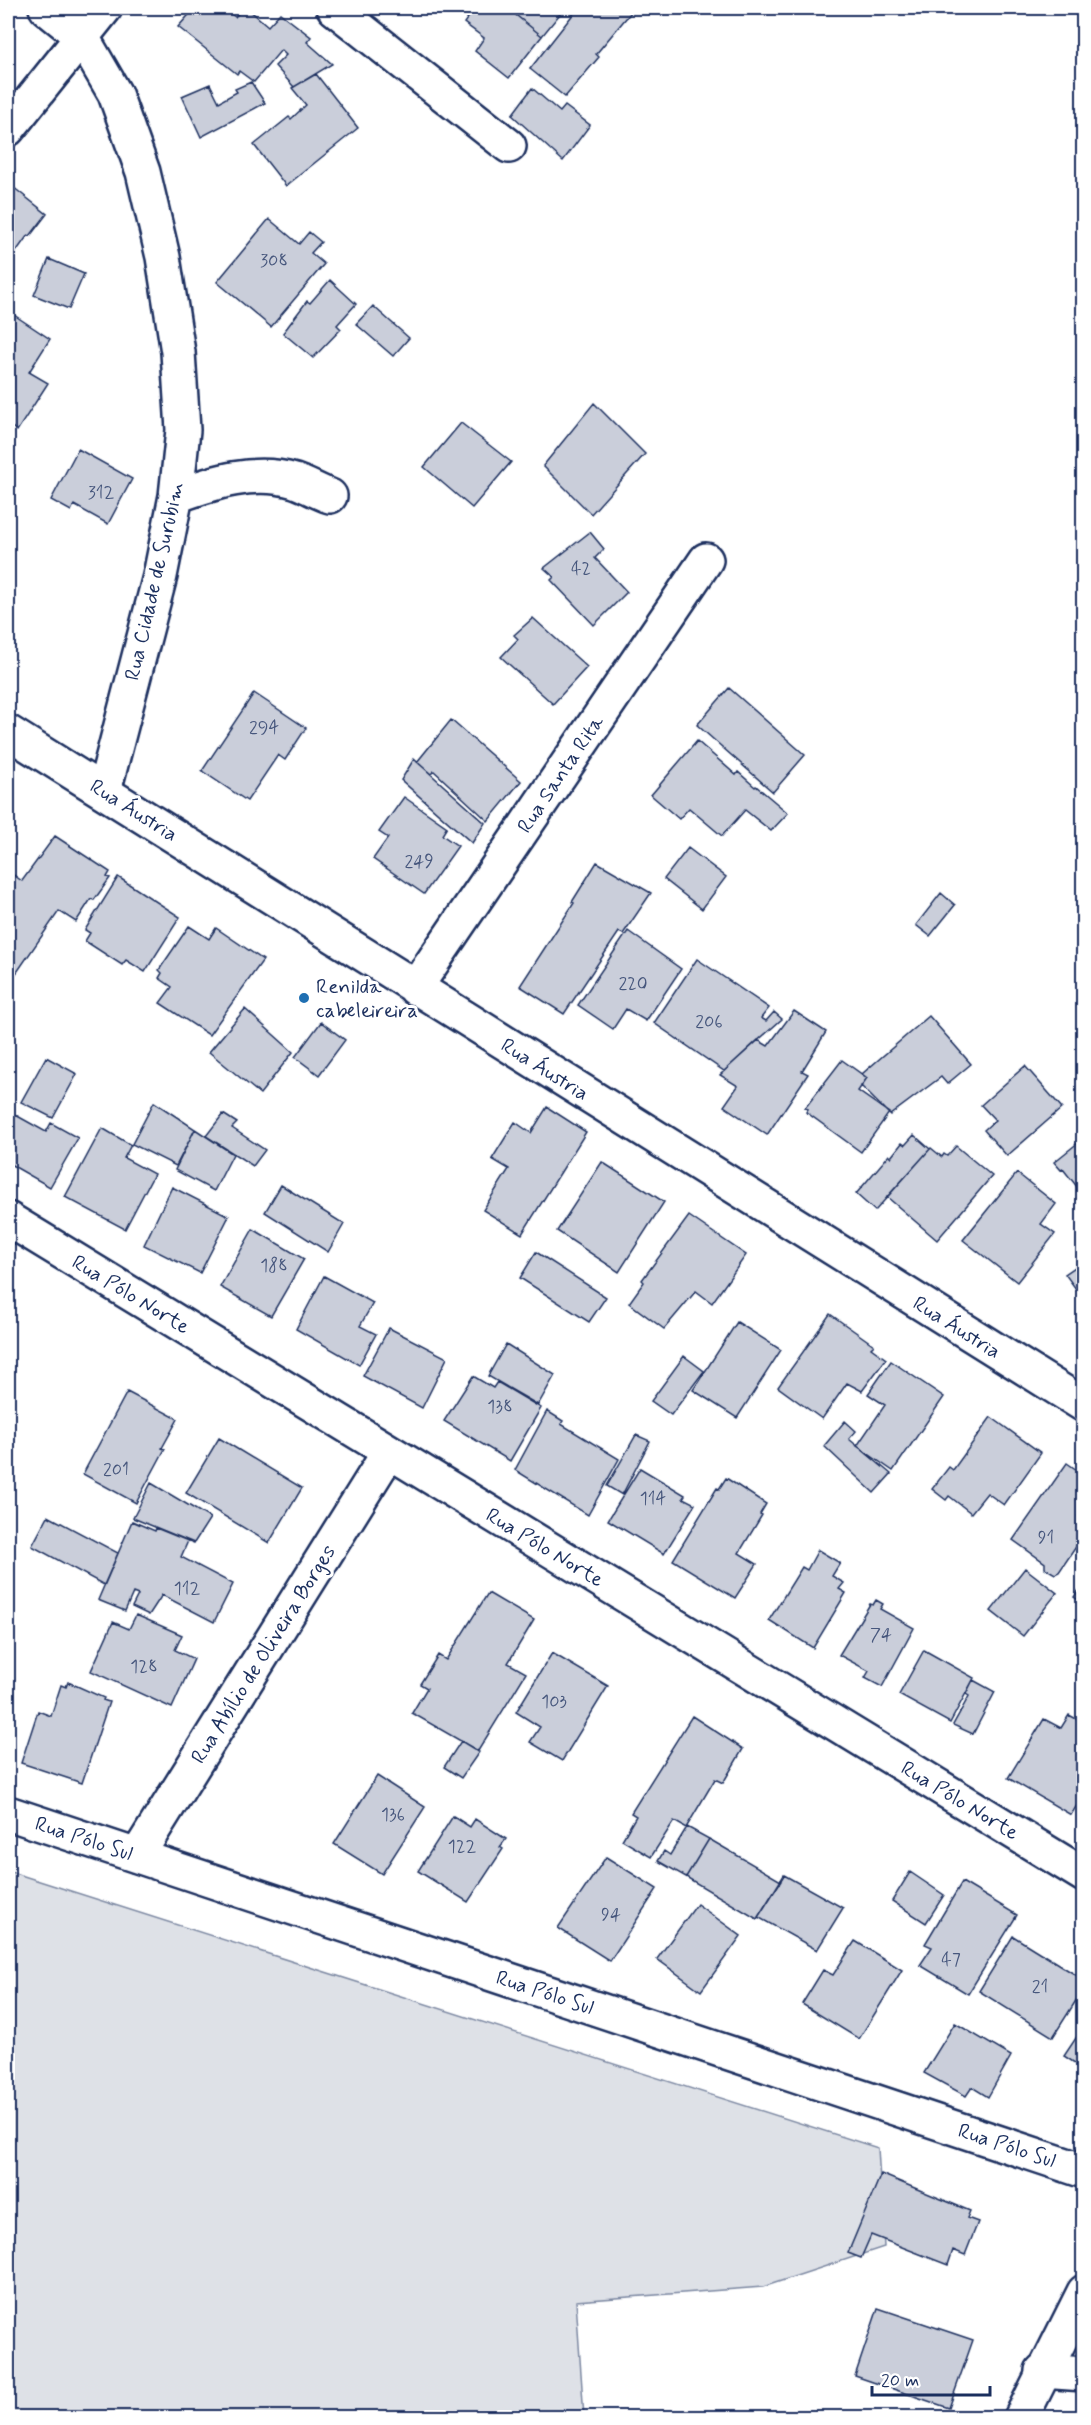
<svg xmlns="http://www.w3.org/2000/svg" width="1091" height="2425" font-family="Mynerve,sans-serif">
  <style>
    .green { fill: #dee1e7; stroke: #7c88a2; stroke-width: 1.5 }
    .building { fill: #caceda; stroke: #1b2f5e; stroke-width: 1.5 }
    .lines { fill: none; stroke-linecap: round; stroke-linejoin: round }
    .minor-casing { stroke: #1b2f5e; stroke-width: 38 }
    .major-casing { stroke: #1b2f5e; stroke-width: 38 }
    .minor { stroke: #fff; stroke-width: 33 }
    .major { stroke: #fff; stroke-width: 33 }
    .poi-dot { fill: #1f6fb2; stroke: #fff; stroke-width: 2 }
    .labels { text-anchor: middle; stroke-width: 6; stroke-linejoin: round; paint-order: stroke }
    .number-label { font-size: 18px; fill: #47577d }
    .street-label { font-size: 21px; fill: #1b2f5e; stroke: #fff }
    .poi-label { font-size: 21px; fill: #1b2f5e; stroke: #fff; text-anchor: start }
  </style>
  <rect width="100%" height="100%" fill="#fff"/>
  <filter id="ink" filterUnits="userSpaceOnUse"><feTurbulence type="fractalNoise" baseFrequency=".0167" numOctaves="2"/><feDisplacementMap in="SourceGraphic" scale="12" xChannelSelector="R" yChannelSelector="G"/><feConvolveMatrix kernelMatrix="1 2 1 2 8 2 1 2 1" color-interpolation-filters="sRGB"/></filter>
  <g filter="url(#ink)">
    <path class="green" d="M 8,1871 L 878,2148 L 884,2247 L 763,2287 L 576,2301 L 584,2417 L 8,2417 Z"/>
    <path class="building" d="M 195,8 L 237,8 L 231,14 L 235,17 L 243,8 L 247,8 L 268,26 L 280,13 L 311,37 L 307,42 L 332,64 L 294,87 L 275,66 L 286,55 L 281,50 L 254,82 L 239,71 L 237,74 L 178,27 Z
      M 456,8 L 475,8 L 468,18 Z
      M 475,8 L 507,8 L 542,36 L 509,78 L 475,51 L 484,38 L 464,23 Z
      M 507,8 L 552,8 L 560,14 L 542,36 Z
      M 578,8 L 629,8 L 632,11 L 596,54 L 599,57 L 565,97 L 530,69 Z
      M 316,74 L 358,128 L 286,186 L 254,145 L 289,117 L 291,119 L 306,105 L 292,88 Z
      M 251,82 L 265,103 L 201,137 L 182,96 L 210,84 L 219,102 L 237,92 L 235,89 Z
      M 532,88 L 560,112 L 565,106 L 590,125 L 563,161 L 512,115 Z
      M 13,187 L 47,214 L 30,236 L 28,235 L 8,263 L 10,265 L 8,268 L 8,194 Z
      M 269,219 L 299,244 L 309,232 L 321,242 L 311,253 L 324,264 L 271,327 L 217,282 Z
      M 49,259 L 84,274 L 69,309 L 34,295 Z
      M 330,280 L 356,304 L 337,325 L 341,329 L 313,358 L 283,333 L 307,301 L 310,303 Z
      M 373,306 L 409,338 L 393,356 L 356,324 Z
      M 8,311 L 50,339 L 29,372 L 48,383 L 17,431 L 8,424 Z
      M 594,403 L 645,454 L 591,514 L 543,466 Z
      M 461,423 L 511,462 L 472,508 L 424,467 Z
      M 78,449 L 132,479 L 108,524 L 74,505 L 71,511 L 51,500 Z
      M 590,532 L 604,549 L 595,558 L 627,592 L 594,625 L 551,580 L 554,577 L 544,568 Z
      M 533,618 L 587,667 L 553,704 L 501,657 L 518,639 L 514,635 Z
      M 729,688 L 805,755 L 773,792 L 697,725 Z
      M 254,693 L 306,728 L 285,760 L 278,755 L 247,801 L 202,771 Z
      M 451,720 L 521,781 L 488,821 L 434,771 L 431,774 L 417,762 Z
      M 697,741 L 736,775 L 738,772 L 755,787 L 756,786 L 788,813 L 771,831 L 745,810 L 722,836 L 689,808 L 679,819 L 651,795 Z
      M 414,759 L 485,823 L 472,843 L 401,780 Z
      M 404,797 L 447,827 L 442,835 L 458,846 L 424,894 L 373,859 L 388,838 L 379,832 Z
      M 55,836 L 110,872 L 107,877 L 110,878 L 94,900 L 91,899 L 76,922 L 59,911 L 13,978 L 8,974 L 8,871 L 22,881 Z
      M 688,848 L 726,877 L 702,909 L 664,879 Z
      M 597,862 L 651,893 L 623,934 L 619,932 L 564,1014 L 520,986 L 574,903 L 572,902 Z
      M 118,877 L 180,917 L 145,972 L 126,960 L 122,965 L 85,941 L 90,933 L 85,930 Z
      M 941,893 L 955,905 L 930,936 L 916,925 Z
      M 189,926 L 209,939 L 216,928 L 263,960 L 209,1035 L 160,1003 L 172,987 L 159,978 L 162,973 L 159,970 Z
      M 628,931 L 681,969 L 646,1021 L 626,1009 L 613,1029 L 578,1005 Z
      M 697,959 L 769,1008 L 761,1018 L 766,1021 L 774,1012 L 782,1019 L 724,1071 L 654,1023 Z
      M 245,1009 L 293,1052 L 260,1094 L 209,1052 Z
      M 794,1011 L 826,1032 L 802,1071 L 808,1074 L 767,1135 L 724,1106 L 738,1086 L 720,1075 L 758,1040 L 768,1046 Z
      M 929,1016 L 971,1064 L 947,1084 L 941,1077 L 890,1115 L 861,1086 L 867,1078 L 862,1074 Z
      M 321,1022 L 345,1040 L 319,1075 L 295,1057 Z
      M 46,1057 L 77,1074 L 53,1118 L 21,1102 Z
      M 842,1060 L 867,1078 L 858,1091 L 889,1113 L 861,1152 L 806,1112 L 808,1109 L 805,1108 Z
      M 1025,1066 L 1062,1108 L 1007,1156 L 984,1130 L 995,1120 L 981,1105 Z
      M 154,1102 L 195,1129 L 176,1166 L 132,1144 Z
      M 547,1107 L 586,1132 L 522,1234 L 483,1210 L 509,1169 L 492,1159 L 515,1122 L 531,1133 Z
      M 12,1113 L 46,1132 L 51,1123 L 78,1138 L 50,1187 L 8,1163 L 8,1122 Z
      M 223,1114 L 237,1123 L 232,1128 L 265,1150 L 253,1166 L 206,1136 Z
      M 102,1128 L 131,1145 L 124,1158 L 154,1174 L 125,1229 L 65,1197 Z
      M 195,1129 L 233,1154 L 214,1191 L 175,1170 Z
      M 914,1135 L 930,1149 L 875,1211 L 856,1194 L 889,1155 L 891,1157 L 902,1143 L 905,1145 Z
      M 1084,1138 L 1084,1183 L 1078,1188 L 1063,1169 L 1061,1170 L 1054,1162 Z
      M 956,1146 L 992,1176 L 937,1240 L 887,1197 L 931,1148 L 942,1157 L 944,1154 L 947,1156 Z
      M 602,1162 L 664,1202 L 619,1272 L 557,1231 Z
      M 1017,1173 L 1056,1204 L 1041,1224 L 1055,1234 L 1017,1282 L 963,1240 Z
      M 281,1185 L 344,1224 L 328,1252 L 265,1212 Z
      M 172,1187 L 229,1216 L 200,1273 L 144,1245 Z
      M 689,1216 L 746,1255 L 712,1303 L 696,1291 L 664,1329 L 629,1303 L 644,1282 L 642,1280 Z
      M 253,1229 L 304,1259 L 271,1316 L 220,1287 Z
      M 536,1252 L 606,1297 L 589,1322 L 520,1278 Z
      M 1084,1261 L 1084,1300 L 1065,1274 Z
      M 324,1276 L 373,1303 L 360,1326 L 376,1334 L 359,1365 L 296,1329 Z
      M 830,1314 L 874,1345 L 871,1348 L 886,1359 L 862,1391 L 847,1383 L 822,1419 L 778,1387 Z
      M 737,1322 L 781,1350 L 737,1418 L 693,1390 Z
      M 389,1328 L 447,1358 L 422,1408 L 363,1376 Z
      M 506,1344 L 555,1375 L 538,1405 L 488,1376 Z
      M 684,1356 L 704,1371 L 671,1415 L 651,1401 Z
      M 891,1361 L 944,1397 L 893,1471 L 857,1446 L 885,1405 L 868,1394 Z
      M 473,1376 L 493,1388 L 497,1382 L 541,1408 L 510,1461 L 444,1421 Z
      M 127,1392 L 178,1419 L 162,1448 L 165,1449 L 136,1503 L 83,1474 Z
      M 547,1411 L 563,1421 L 561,1424 L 619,1459 L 588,1515 L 515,1470 Z
      M 991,1417 L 1041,1453 L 1004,1505 L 987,1493 L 971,1513 L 949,1496 L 946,1500 L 932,1489 L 949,1467 L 953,1470 Z
      M 845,1421 L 856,1431 L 849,1439 L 891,1474 L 874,1493 L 824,1446 Z
      M 636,1435 L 650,1441 L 622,1495 L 607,1486 Z
      M 219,1438 L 302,1488 L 269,1543 L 186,1493 Z
      M 1067,1463 L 1084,1475 L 1084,1509 L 1078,1516 L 1084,1520 L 1084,1535 L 1059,1572 L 1055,1574 L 1045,1568 L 1045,1563 L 1013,1540 Z
      M 640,1468 L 685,1495 L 683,1498 L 695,1504 L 664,1554 L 608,1520 Z
      M 726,1478 L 766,1504 L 760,1514 L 762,1515 L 739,1553 L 757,1564 L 735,1598 L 673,1560 L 717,1488 L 719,1489 Z
      M 151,1483 L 210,1518 L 194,1543 L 133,1518 Z
      M 48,1516 L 118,1553 L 104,1585 L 32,1546 Z
      M 132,1521 L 155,1531 L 156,1528 L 188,1541 L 181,1557 L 233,1584 L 214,1622 L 162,1595 L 149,1615 L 132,1607 L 138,1595 L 133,1593 L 125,1611 L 98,1600 Z
      M 818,1550 L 840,1563 L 832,1576 L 844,1583 L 839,1589 L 846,1593 L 813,1648 L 769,1620 L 802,1567 L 807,1570 Z
      M 1025,1568 L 1057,1593 L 1023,1636 L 991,1611 Z
      M 1084,1583 L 1084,1604 L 1074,1597 Z
      M 488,1593 L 534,1620 L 508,1663 L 526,1673 L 478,1751 L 412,1713 L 427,1688 L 420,1684 L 438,1655 L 446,1660 Z
      M 876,1600 L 883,1604 L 880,1609 L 914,1628 L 882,1687 L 865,1678 L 869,1671 L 839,1655 L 870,1604 L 873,1605 Z
      M 136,1615 L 182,1635 L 175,1650 L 194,1659 L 172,1708 L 91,1671 L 113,1622 L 129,1629 Z
      M 924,1650 L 974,1678 L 950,1723 L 899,1695 Z
      M 552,1653 L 608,1686 L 562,1761 L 530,1742 L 540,1727 L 516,1712 Z
      M 973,1680 L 995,1692 L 973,1734 L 953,1725 L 969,1696 L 966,1694 Z
      M 68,1682 L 104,1698 L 103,1700 L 109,1702 L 82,1783 L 21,1763 L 38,1711 L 51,1716 L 61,1685 L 66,1687 Z
      M 1069,1715 L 1084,1723 L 1084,1794 L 1071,1815 L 1008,1778 L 1044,1719 L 1061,1728 Z
      M 692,1716 L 743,1749 L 723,1783 L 715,1779 L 686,1828 L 674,1821 L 651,1857 L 622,1840 L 636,1816 L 631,1813 Z
      M 461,1741 L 479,1752 L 461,1778 L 444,1767 Z
      M 377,1776 L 425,1807 L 382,1874 L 334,1844 Z
      M 453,1816 L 470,1827 L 475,1819 L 506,1839 L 500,1847 L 503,1849 L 468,1902 L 418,1871 Z
      M 687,1827 L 709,1839 L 686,1877 L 658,1861 L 664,1851 L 670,1855 Z
      M 709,1839 L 781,1881 L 757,1919 L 686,1877 Z
      M 606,1857 L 657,1889 L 610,1961 L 558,1928 Z
      M 910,1872 L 944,1895 L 926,1923 L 892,1901 Z
      M 784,1875 L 843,1908 L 817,1950 L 758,1917 Z
      M 962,1882 L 1017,1915 L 968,1994 L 920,1965 L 932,1947 L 925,1944 Z
      M 697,1904 L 741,1936 L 701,1991 L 657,1959 Z
      M 1013,1936 L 1084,1980 L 1084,1988 L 1053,2037 L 979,1991 Z
      M 855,1941 L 902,1970 L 859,2039 L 802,2004 L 823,1970 L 833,1975 Z
      M 955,2023 L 1011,2056 L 988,2097 L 972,2087 L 966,2096 L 924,2073 Z
      M 1084,2026 L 1084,2069 L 1064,2056 Z
      M 881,2174 L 970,2211 L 967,2218 L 978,2222 L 965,2255 L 953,2250 L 948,2265 L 871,2235 L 861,2258 L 848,2253 Z
      M 878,2308 L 973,2340 L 949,2408 L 855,2376 Z"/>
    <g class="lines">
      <defs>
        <path id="minor" d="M 46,8 L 82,37 L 115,94 L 143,172 L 163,257 L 178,352 L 183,430 L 176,496 L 160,576 L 104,791
          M 334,8 L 509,146
          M 8,129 L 105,8
          M 176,496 C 214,482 254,469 295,481 C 307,485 318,492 330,496
          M 8,732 L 1084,1405
          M 415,988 L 706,560
          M 8,1219 L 1084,1875
          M 8,1813 L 1084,2171
          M 137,1856 L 389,1452
          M 1042,2371 L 1084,2374"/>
        <path id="major" d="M 1021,2418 L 1084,2292"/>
      </defs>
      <use href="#minor" class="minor-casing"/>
      <use href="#major" class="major-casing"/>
      <use href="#minor" class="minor"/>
      <use href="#major" class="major"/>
    </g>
  </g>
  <circle class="poi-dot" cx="304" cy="998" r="6"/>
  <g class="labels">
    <g class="number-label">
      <text x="274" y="266">308</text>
      <text x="101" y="498">312</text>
      <text x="581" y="574">42</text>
      <text x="264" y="733">294</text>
      <text x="419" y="867">249</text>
      <text x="633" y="989">220</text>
      <text x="709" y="1027">206</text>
      <text x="274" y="1271">188</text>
      <text x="500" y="1412">138</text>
      <text x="116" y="1475">201</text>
      <text x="653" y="1504">114</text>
      <text x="1046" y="1543">91</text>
      <text x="187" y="1594">112</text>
      <text x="881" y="1640">74</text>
      <text x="144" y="1672">128</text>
      <text x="554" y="1707">103</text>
      <text x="393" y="1820">136</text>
      <text x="462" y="1852">122</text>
      <text x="611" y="1920">94</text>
      <text x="951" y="1965">47</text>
      <text x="1040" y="1992">21</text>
    </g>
    <g class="street-label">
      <text transform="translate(154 581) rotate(-77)" y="7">Rua Cidade de Surubim</text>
      <text transform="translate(560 774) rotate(-56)" y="7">Rua Santa Rita</text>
      <text transform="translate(134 810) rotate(32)" y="7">Rua Áustria</text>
      <text transform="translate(545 1069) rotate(32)" y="7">Rua Áustria</text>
      <text transform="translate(131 1294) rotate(31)" y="7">Rua Pólo Norte</text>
      <text transform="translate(957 1327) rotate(32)" y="7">Rua Áustria</text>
      <text transform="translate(545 1547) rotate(31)" y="7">Rua Pólo Norte</text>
      <text transform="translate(263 1654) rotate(-58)" y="7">Rua Abílio de Oliveira Borges</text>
      <text transform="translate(960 1800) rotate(31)" y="7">Rua Pólo Norte</text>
      <text transform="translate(84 1838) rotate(18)" y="7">Rua Pólo Sul</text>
      <text transform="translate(545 1992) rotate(18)" y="7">Rua Pólo Sul</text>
      <text transform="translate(1007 2145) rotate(18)" y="7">Rua Pólo Sul</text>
    </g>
    <g class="poi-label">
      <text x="316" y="993">Renilda<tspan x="316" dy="24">cabeleireira</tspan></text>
    </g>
  </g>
  <rect width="1091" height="2425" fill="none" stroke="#fff" stroke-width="30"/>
  <rect x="15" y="15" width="1061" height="2395" fill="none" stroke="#1b2f5e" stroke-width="2" filter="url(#ink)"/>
  <path d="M872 2386v9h118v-9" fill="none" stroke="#1b2f5e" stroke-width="3"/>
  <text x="881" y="2386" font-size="18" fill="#1b2f5e" stroke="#ffffff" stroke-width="4.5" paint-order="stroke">20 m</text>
</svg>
